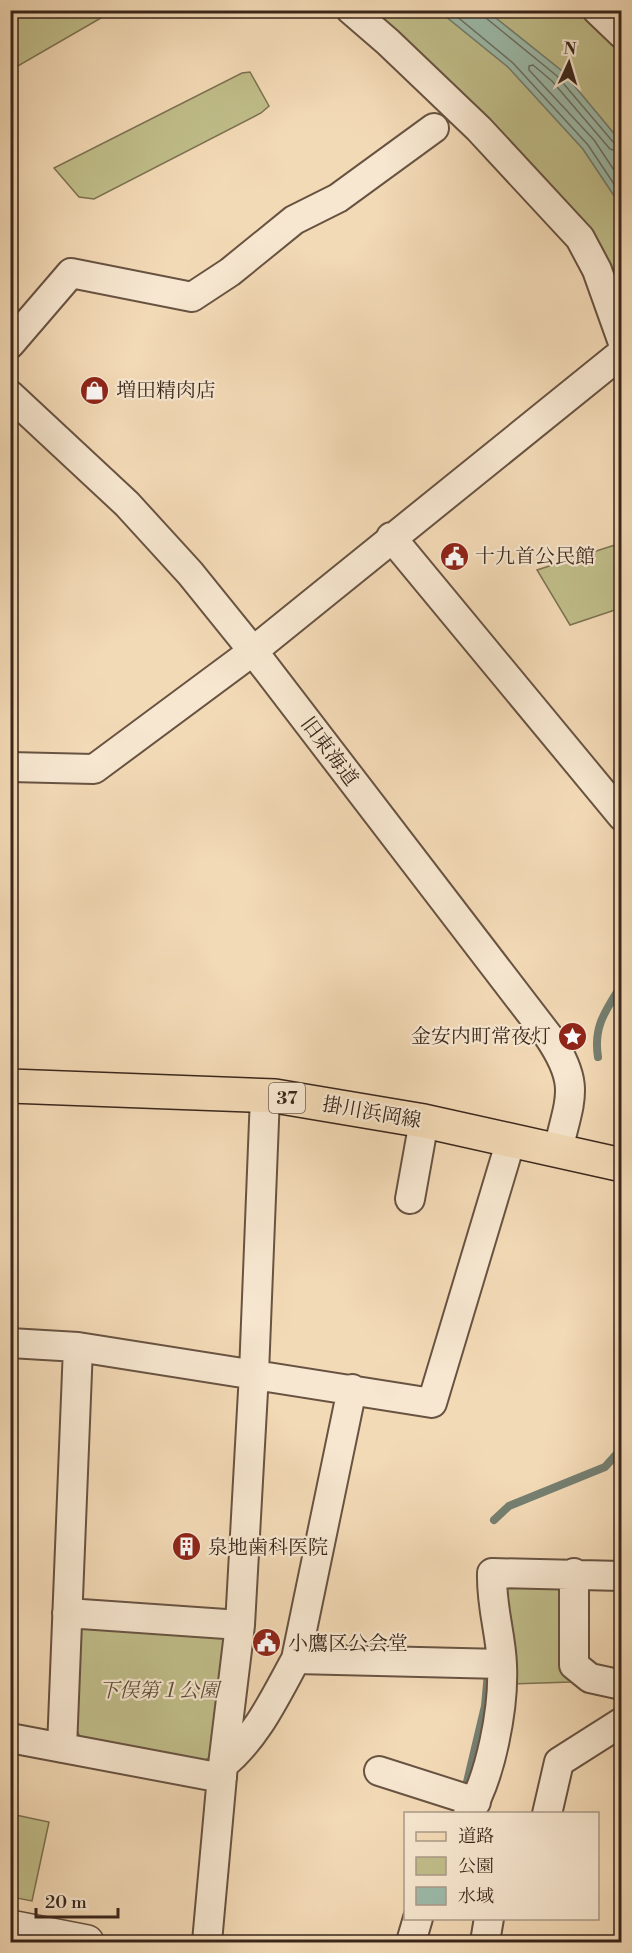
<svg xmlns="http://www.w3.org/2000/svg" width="632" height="1953" font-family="'Libre Bodoni','Noto Serif JP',serif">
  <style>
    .green { fill: #c0be8a; stroke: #7d7252; stroke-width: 1.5 }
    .water { fill: #9cbbab; stroke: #757f71; stroke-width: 1.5 }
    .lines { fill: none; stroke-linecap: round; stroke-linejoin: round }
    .shore { stroke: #6b7063; stroke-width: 1.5 }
    .stream { stroke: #757f71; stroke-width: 8 }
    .minor-casing { stroke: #685342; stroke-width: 32 }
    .tertiary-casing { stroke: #685342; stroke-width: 36 }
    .primary-casing { stroke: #3a261b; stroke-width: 36 }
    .minor { stroke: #f7e7d0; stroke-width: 28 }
    .tertiary { stroke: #f7e7d0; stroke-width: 33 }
    .primary { stroke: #f3dab6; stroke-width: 33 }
    .labels { text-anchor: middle; stroke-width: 4.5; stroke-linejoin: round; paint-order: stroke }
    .shield { fill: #f7e7d0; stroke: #736051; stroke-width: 1.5 }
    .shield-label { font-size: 18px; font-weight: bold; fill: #3a261b }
    .poi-label { font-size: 20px; fill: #3a261b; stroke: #f7e7d0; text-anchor: start }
    .street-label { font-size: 20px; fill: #3a261b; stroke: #f7e7d0 }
    .park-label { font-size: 20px; font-style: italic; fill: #5c4c37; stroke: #f7e7d0 }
  </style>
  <rect width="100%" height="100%" fill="#f3dab6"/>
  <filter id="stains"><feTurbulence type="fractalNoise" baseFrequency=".00333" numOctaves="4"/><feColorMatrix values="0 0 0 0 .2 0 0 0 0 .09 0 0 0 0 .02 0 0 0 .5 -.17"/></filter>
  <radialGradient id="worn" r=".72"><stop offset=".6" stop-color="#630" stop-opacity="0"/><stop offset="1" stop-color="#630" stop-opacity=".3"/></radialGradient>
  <path class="green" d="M 11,10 L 113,10 L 113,11 L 11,70 Z
    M 588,10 L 621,47 L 621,142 L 562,71 L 487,11 Z
    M 356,11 L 439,11 L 508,67 L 583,149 L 621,206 L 621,310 L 604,260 Z
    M 250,72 L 269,106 L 261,113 L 94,199 L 79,197 L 54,168 L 242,73 Z
    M 621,543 L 621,608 L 570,625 L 537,570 Z
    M 498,1580 L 571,1580 L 571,1682 L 511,1684 Z
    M 86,1623 L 219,1631 L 228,1642 L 212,1756 L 204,1761 L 81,1739 L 75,1726 L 78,1629 Z
    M 11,1814 L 49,1822 L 32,1901 L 11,1897 Z"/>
  <path class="water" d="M 439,11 L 487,11 L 562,71 L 621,142 L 621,206 L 583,149 L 508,67 Z"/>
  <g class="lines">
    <path class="shore" d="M 449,10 L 513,63 L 588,145 L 622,196
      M 484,10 L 486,18 L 557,76 L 614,143 L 622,145
      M 622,153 L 610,149 L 552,81 L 533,65 L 529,66 L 529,70 L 594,140 L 622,182"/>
    <path class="stream" d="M 598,1057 C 593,1026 606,1010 622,984
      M 494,1520 L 509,1506 L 605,1467 L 622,1448
      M 467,1782 L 485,1706 L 488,1672"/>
    <defs>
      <path id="minor" d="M 351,10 L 388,42 L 479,129 L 580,238 L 597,270 L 622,340
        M 597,10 L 622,34
        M 10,344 L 71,273 L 192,297 L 230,272 L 294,220 L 338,198 L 434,128
        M 10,395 L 127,504 L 190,573 L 253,651 L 549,1037 C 581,1085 570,1098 558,1150
        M 391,537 L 622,816
        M 10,767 L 94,769 L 253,651 L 622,353
        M 410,1199 L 424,1121
        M 10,1343 L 78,1347 L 432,1403 L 511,1140
        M 574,1573 L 574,1665 L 590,1678 L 622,1685
        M 67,1613 L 240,1625
        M 296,1659 L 352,1389
        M 10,1738 L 222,1778
        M 62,1748 L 78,1347
        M 223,1765 C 257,1737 275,1697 296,1659 L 502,1664
        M 379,1771 L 476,1802
        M 468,1814 C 491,1778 504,1707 502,1665 C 501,1634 491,1607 492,1573 L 622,1576
        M 547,1814 L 559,1762 L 622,1722
        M 207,1942 L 223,1765 L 240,1625 L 254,1373 L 265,1096
        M 411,1942 L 418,1918
        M 485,1942 L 489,1918"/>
      <path id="tertiary" d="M 10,1927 L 87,1942"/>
      <path id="primary" d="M 10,1086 L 275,1096 L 424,1121 L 622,1165"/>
    </defs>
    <use href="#minor" class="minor-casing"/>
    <use href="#tertiary" class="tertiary-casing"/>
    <use href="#primary" class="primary-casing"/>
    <use href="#minor" class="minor"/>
    <use href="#tertiary" class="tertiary"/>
    <use href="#primary" class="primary"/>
  </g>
  <defs>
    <symbol id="shop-disc" viewBox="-11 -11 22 22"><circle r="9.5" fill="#8f2418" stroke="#f7e7d0"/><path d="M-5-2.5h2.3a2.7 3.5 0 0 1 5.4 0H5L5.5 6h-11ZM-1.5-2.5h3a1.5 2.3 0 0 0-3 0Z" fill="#fff"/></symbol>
    <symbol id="civic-disc" viewBox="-11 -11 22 22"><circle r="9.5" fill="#8f2418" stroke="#f7e7d0"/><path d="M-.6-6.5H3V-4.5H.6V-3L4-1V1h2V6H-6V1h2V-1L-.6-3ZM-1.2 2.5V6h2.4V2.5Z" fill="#fff"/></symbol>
    <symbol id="sight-disc" viewBox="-11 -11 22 22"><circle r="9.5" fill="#8f2418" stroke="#f7e7d0"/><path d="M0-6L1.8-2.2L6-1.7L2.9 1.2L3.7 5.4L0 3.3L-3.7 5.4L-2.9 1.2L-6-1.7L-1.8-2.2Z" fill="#fff"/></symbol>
    <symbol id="building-disc" viewBox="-11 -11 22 22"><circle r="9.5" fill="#8f2418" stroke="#f7e7d0"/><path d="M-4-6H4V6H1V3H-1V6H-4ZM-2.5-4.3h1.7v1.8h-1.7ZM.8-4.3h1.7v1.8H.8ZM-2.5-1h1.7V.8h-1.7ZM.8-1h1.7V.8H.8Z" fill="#fff"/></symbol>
  </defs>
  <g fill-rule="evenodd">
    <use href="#shop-disc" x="78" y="374" width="33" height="33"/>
    <use href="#civic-disc" x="438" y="540" width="33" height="33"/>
    <use href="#sight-disc" x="556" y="1020" width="33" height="33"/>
    <use href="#building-disc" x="170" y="1530" width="33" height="33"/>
    <use href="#civic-disc" x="250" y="1626" width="33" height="33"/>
  </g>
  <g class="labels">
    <rect class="shield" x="269" y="1083" width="36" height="30" rx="4.5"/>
    <g class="shield-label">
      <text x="287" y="1104">37</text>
    </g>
    <g class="poi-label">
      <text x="116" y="397">増田精肉店</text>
      <text x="475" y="563">十九首公民館</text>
      <text x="551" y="1043" text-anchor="end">金安内町常夜灯</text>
      <text x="208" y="1554">泉地歯科医院</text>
      <text x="288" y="1650">小鷹区公会堂</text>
    </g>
    <g class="street-label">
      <text transform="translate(330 751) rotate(53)" y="7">旧東海道</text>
      <text transform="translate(372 1112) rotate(10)" y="7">掛川浜岡線</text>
    </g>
    <g class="park-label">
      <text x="159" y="1697">下俣第１公園</text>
    </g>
  </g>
  <rect width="632" height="1953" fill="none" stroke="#f3dab6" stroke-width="36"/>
  <rect x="12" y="12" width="608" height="1929" fill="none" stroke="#3a261b" stroke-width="3"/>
  <rect x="18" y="18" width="596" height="1917" fill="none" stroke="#3a261b" stroke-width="1.5"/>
  <rect x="404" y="1812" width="195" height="108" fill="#f7e7d0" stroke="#ab9a88" stroke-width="1.5"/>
  <rect x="416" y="1832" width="30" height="9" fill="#f3dab6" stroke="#ab9a88" stroke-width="1.5"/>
  <text x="458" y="1842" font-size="18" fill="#3a261b">道路</text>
  <rect x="416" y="1857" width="30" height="18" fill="#c0be8a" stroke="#ab9a88" stroke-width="1.5"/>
  <text x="458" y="1872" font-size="18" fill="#3a261b">公園</text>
  <rect x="416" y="1887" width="30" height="18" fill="#9cbbab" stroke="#ab9a88" stroke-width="1.5"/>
  <text x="458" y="1902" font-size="18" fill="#3a261b">水域</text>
  <g transform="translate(569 63) rotate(4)" stroke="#f7e7d0" stroke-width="4.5" paint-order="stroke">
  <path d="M0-4.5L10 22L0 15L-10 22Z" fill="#3a261b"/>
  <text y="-9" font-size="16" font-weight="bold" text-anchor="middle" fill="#3a261b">N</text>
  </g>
  <path d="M36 1908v9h82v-9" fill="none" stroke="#3a261b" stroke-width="3"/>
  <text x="45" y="1908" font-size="18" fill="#3a261b" stroke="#f7e7d0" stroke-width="4.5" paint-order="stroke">20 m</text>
  <rect width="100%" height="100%" filter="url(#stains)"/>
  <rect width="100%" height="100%" fill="url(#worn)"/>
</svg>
